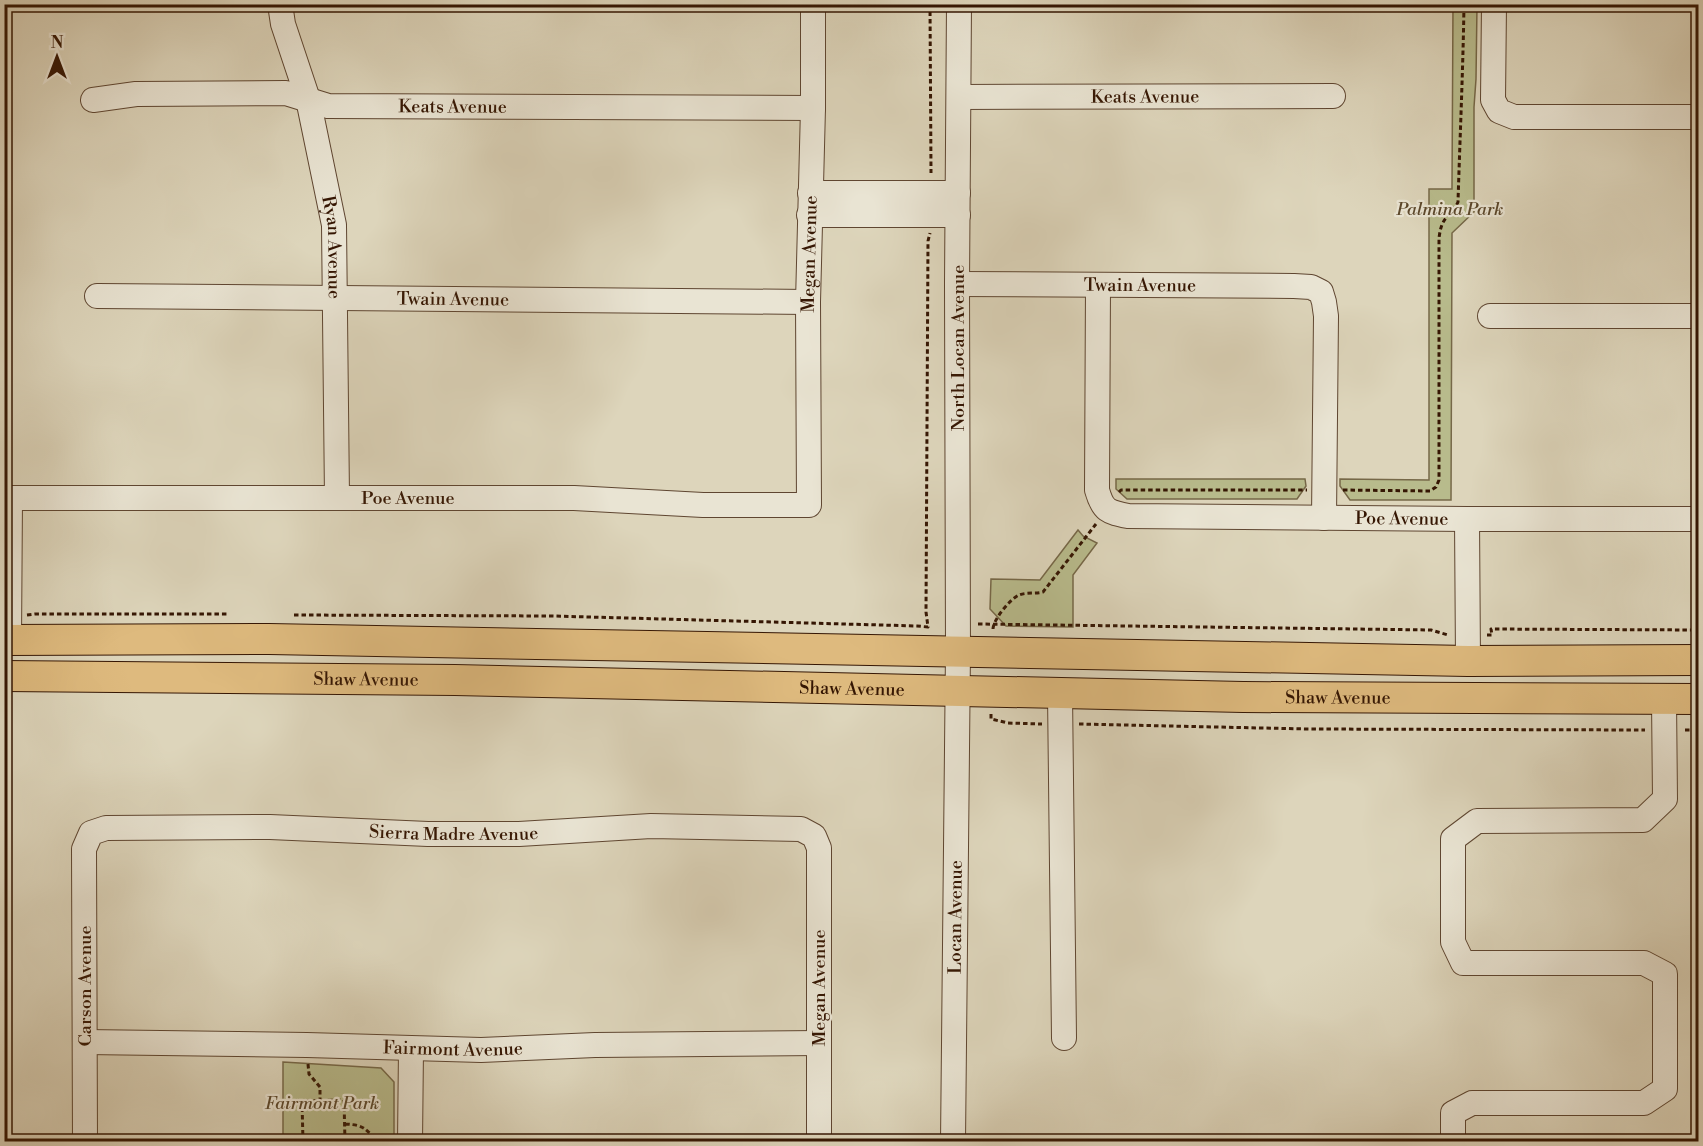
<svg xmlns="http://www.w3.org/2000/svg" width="1703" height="1146" font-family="'Libre Bodoni',serif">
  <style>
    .green { fill: #b8bb8c; stroke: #766848; stroke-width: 1.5 }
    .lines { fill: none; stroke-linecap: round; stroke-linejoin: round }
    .minor-casing { stroke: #5f4631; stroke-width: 26 }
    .major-casing { stroke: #351603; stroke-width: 32 }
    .path { stroke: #351603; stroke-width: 3; stroke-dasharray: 4.5 3; stroke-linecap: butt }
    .minor { stroke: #e9e4d3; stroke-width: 24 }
    .major { stroke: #deba7e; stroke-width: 30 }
    .labels { text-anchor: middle; stroke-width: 4.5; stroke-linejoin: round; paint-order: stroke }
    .street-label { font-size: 18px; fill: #351603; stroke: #e9e4d3 }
    .park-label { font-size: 18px; font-style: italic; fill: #5c482c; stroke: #e9e4d3 }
  </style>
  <rect width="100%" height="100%" fill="#ddd5bb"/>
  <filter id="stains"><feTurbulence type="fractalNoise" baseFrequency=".00333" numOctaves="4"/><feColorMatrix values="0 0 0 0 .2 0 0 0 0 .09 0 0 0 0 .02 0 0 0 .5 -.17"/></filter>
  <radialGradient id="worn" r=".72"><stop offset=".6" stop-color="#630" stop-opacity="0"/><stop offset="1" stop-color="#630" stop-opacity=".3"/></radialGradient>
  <path class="green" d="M 1453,5 L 1477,5 L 1476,79 L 1474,107 L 1474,212 L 1452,233 L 1451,500 L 1350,500 L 1340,486 L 1340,479 L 1429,480 L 1429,189 L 1452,189 Z
    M 1116,479 L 1305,479 L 1306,486 L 1297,499 L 1127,499 L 1116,489 Z
    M 1078,530 L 1083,536 L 1097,543 L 1073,575 L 1073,627 L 1006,626 L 990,609 L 991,579 L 1040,580 Z
    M 283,1062 L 381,1068 L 394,1082 L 394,1141 L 283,1141 Z"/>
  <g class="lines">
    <defs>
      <g id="minor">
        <path id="s1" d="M 280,4 L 283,24 L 308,99 L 334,225 L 337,497"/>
        <path d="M 1494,4 L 1493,100 L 1499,111 L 1514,117 L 1698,117"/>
        <path id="s2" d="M 959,97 L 1333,96"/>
        <path id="s3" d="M 93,100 L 136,94 L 286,93 L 328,106 L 813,108"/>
        <path d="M 810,193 L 958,193"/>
        <path d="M 809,215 L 958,215"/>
        <path id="s4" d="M 957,284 L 1294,286 L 1311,287 L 1321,292 L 1324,302 L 1326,316 L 1324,518"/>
        <path id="s5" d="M 1098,286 L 1097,490 C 1103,511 1108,512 1128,516 L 1467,519 L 1698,519"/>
        <path id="s6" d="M 97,296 L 808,302"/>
        <path d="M 1490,316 L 1698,316"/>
        <path id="s7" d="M 4,498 L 574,498 L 703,505 L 809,505 L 808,302 L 813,108 L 813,4"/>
        <path d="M 1467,519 L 1468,661"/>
        <path d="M 9,640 L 10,498"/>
        <path d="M 1060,694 L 1064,1038"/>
        <path id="s8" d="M 85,1042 L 307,1045 L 481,1050 L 595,1045 L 819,1043"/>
        <path id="s9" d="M 85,1142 L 84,849 L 91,833 L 106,828 L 270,827 L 428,834 L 519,834 L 651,826 L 801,829 L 814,836 L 819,848 L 819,1142"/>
        <path d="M 410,1142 L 411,1049"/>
        <path id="s10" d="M 953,1142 L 958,651 L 957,284 L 959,4"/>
        <path d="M 1453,1142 L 1453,1113 L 1472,1103 L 1644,1103 L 1665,1089 L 1665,974 L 1644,963 L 1463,963 L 1453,942 L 1453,839 L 1477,821 L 1643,820 L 1665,799 L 1664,700"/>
      </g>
      <g id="major">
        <path d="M 4,640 L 269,639 L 1468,661 L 1698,660"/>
        <path id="s11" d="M 4,676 L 455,680 L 1243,697 L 1698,699"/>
      </g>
    </defs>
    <use href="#minor" class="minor-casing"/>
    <use href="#major" class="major-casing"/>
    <path class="path" d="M 930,4 L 931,173
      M 1343,490 L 1430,491 L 1436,487 L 1439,480 L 1439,238 C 1440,231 1441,224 1446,218 C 1450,212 1455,209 1458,202 C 1460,136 1463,70 1464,4
      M 1119,492 L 1121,490 L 1307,490
      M 27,615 L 35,614 L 228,614
      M 294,615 L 553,616 L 917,626 L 928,627 L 926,612 L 928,241 L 930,233
      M 978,624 L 1431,630 L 1448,635
      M 993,629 C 993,620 1010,599 1019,595 C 1027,592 1035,594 1043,592 L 1096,524
      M 1487,635 L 1492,635 L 1491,629 L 1698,630
      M 991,714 L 991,719 L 1008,723 L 1042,724
      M 1079,724 L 1307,729 L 1645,730
      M 1685,730 L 1698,730
      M 308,1064 L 309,1074 L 320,1087 L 320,1100
      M 345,1124 C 367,1125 364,1130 380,1142
      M 303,1142 L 302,1101 L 344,1100 L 345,1142"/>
    <use href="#minor" class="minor"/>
    <use href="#major" class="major"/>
  </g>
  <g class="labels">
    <g class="street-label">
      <text dy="6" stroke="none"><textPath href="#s2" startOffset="186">Keats Avenue</textPath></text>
      <text dy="6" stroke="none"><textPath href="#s3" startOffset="362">Keats Avenue</textPath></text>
      <text dy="6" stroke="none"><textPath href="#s1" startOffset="250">Ryan Avenue</textPath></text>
      <text dy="6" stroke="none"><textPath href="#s7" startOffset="1056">Megan Avenue</textPath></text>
      <text dy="6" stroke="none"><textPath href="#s4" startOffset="183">Twain Avenue</textPath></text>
      <text dy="6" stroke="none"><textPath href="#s6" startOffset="356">Twain Avenue</textPath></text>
      <text transform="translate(958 348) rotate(-90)" y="6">North Locan Avenue</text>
      <text dy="6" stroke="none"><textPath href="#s7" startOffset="404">Poe Avenue</textPath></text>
      <text dy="6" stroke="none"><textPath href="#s5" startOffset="522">Poe Avenue</textPath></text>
      <text dy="6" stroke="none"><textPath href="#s11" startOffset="362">Shaw Avenue</textPath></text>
      <text dy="6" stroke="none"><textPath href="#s11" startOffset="848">Shaw Avenue</textPath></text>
      <text dy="6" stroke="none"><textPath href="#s11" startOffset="1334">Shaw Avenue</textPath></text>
      <text dy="6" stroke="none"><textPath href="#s9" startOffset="674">Sierra Madre Avenue</textPath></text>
      <text dy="6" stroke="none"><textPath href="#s10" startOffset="225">Locan Avenue</textPath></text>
      <text transform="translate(85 986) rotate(-90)" y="6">Carson Avenue</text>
      <text transform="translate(819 988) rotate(-90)" y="6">Megan Avenue</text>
      <text dy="6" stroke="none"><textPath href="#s8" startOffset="368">Fairmont Avenue</textPath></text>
    </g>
    <g class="park-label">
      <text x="1450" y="215">Palmina Park</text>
      <text x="322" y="1109">Fairmont Park</text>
    </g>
  </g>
  <rect width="1703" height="1146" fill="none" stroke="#ddd5bb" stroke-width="24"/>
  <rect x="6" y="6" width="1691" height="1134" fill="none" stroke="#351603" stroke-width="3"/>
  <rect x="12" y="12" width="1679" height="1122" fill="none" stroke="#351603" stroke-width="1.5"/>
  <g transform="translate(57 57)" stroke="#e9e4d3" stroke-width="4.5" paint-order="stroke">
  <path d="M0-4.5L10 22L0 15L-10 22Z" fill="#351603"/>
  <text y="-9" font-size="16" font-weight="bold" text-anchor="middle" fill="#351603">N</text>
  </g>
  <rect width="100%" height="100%" filter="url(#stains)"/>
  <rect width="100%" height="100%" fill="url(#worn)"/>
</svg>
